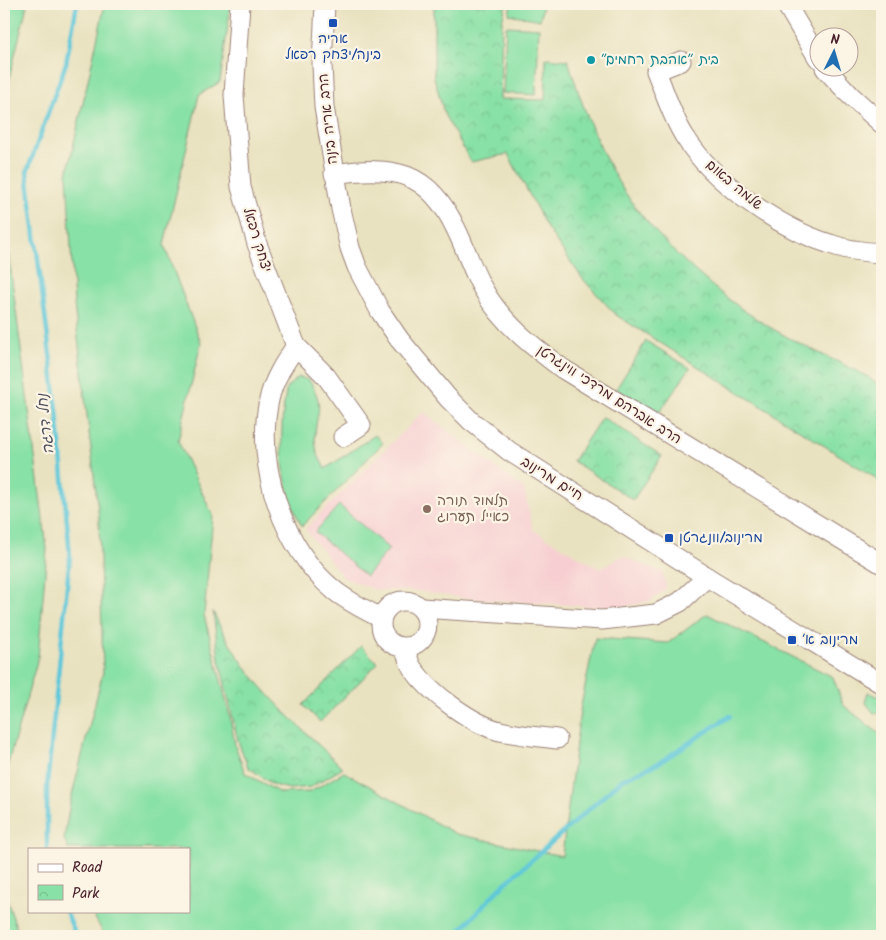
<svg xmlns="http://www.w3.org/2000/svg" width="886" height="940" font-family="Kalam,'Playpen Sans Hebrew',sans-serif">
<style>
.built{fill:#f7cfd2}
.green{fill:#88e1a6;stroke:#698068}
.park{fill:url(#park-crowns);stroke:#698068}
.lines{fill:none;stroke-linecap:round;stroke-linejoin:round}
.stream{stroke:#5fc8da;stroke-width:4.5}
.minor-casing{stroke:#9a8076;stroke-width:21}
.minor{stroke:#fff;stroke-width:19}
.transit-dot{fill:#1a4fb4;stroke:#fcf5e5;stroke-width:2}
.culture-dot{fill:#0f9aa8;stroke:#fcf5e5;stroke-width:2}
.education-dot{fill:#8d6e63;stroke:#fcf5e5;stroke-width:2}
.labels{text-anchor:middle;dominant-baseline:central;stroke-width:4.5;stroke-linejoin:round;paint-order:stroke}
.transit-label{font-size:14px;fill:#164399;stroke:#fcf5e5;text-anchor:start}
.culture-label{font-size:14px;fill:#0d838f;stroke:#fcf5e5;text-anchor:start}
.street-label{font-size:14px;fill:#4a1f2b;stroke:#fcf5e5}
.education-label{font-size:14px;fill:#785e54;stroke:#fcf5e5;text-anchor:start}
.water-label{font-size:15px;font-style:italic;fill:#505260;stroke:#fcf5e5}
</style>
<defs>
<pattern id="park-crowns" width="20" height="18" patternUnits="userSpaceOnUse" patternTransform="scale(1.25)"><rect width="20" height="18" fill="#88e1a6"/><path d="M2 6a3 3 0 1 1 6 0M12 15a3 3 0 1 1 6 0" fill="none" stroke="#77c18f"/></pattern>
</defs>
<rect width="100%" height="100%" fill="#fcf5e5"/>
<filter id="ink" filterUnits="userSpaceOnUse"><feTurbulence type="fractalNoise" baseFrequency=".02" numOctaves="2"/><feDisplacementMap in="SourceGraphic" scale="10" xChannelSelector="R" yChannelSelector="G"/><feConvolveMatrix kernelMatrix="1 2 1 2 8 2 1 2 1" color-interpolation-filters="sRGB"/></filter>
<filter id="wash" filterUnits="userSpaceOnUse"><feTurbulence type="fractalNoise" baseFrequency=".0096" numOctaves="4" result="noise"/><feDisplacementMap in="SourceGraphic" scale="20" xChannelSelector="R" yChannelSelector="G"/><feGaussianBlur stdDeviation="1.12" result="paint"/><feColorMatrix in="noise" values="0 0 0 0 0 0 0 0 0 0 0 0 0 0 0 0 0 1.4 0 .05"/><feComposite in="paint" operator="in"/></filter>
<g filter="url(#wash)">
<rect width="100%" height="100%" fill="#e9e2c0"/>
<path class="built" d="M 423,412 L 524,489 L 533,530 L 600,569 L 622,556 L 663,572 L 666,589 L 650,601 L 617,608 L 464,598 L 418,591 L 377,590 L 344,578 L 305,529 Z"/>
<g class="green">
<path d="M 4,4 L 27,5 L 4,100 Z"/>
<path d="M 105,4 L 231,4 L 220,82 L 199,95 L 164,245 L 201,343 L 178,441 L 213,516 L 204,615 L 230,716 L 235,745 L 245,773 L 280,793 L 310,792 L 344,772 L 456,834 L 562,856 L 580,711 L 595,638 L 668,643 L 707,614 L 833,677 L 843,705 L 882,736 L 882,936 L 105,936 L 91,911 L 189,911 L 189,849 L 68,849 L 64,839 L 70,803 L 103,672 L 99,518 L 74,304 L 67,174 Z"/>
<path d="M 511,4 L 543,4 L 540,20 L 509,14 Z"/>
<path d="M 506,26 L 539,28 L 536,95 L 503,93 Z"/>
<path d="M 4,219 L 47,549 L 38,658 L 4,777 Z"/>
<path d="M 299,377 L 309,380 C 329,412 311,416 316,447 C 317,455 322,462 325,469 L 375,435 L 383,443 L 302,526 C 279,485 278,431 287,387 Z"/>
<path d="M 339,505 L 389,549 L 366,576 L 315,532 Z"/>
<path d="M 4,891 L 19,936 L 4,936 Z"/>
</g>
<g class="park">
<path d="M 434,4 L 506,4 L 502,21 L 500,99 L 545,100 L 546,58 L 568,60 C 581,102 596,144 619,183 C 647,230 702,281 746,312 C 783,338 827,356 867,376 L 879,386 L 882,393 L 882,482 L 616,315 L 582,278 L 547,228 L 508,154 L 471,162 L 445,116 L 434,77 Z"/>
<path d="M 646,341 L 690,368 L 659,413 L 616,389 Z"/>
<path d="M 602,417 L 662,456 L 633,500 L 573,461 Z"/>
<path d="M 213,611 C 239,674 294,721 343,768 L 311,787 L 290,789 L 273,785 L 248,767 L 238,741 L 219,659 Z"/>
<path d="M 361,646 L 378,663 L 320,722 L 303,705 Z"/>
<path d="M 868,692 L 882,699 L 882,714 L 874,713 L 865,702 Z"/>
</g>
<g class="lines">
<g class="stream">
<path d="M 47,849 L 47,786 L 70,556 L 57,410 L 27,172 L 66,63 L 77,4"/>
<path d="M 66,911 L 76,936"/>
<path d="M 455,936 L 500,888 L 623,779 L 657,764 L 730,716"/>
</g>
</g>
</g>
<g filter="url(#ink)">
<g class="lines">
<g class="minor-casing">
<g id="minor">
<path d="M 240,4 L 234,95 L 241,187 L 257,244 L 296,346 L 326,376 L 361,425 L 343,437"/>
<path d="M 325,4 L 322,65 L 324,107 L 341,209 L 350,248 L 357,267 L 380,311 L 399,339 L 448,398 L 471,421 L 509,451 L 707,577 L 882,684"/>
<path d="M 786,4 L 818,58"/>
<path d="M 681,61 L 656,71 C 665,93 672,117 685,137 C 714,183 779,228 830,244 C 846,250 865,252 882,253"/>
<path d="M 825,68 L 851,96 L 882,124"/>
<path d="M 334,174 C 394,165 429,171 456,229 C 466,249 472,270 483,289 C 502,323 532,346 563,369 L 882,564"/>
<path d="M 296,346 C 285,362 273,380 269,400 C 255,465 283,549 335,591 C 349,602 365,610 381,618"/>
<circle cx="404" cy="624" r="23"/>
<path d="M 421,608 L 602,620 L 656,614 L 680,602 L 707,577"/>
<path d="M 404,648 C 407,655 409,663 413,669 C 430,693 472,724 500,731 C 519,735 538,737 557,739"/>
</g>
</g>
<use href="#minor" class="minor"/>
</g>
</g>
<g class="transit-dot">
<rect x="328" y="18" width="10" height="10" rx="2.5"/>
<rect x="664" y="533" width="10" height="10" rx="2.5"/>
<rect x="787" y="635" width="10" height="10" rx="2.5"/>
</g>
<circle class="culture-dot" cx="591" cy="60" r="5"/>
<circle class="education-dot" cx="427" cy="509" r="5"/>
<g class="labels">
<g class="transit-label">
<text x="333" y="39" text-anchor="middle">אריה<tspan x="333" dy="16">בינה/יצחק רפאל</tspan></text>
<text x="679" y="538">מרינוב/וונגרטן</text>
<text x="802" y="640">מרינוב א׳</text>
</g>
<g class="culture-label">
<text x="601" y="60">בית ״אהבת רחמים״</text>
</g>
<g class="street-label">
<text transform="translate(328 119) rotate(-96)">הרב אריה בינה</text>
<text transform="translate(734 185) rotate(40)">שלמה באום</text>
<text transform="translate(257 240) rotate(73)">יצחק רפאל</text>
<text transform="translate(609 395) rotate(33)">הרב אברהם מרדכי ווינגרטן</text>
<text transform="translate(552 479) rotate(32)">חיים מרינוב</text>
</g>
<g class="education-label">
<text x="437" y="501">תלמוד תורה<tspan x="437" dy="16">כאייל תערוג</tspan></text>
</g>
<g class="water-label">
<text transform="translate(46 424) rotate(-96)">נחל דרגה</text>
</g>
</g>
<rect width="886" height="940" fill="none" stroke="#fcf5e5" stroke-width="20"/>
<rect x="28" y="848" width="162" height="65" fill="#fcf5e5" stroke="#b59f9b"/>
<rect x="38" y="864" width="25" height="8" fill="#ffffff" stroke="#b59f9b"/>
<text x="72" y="872" font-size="15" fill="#4a1f2b">Road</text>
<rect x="38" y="885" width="25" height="15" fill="url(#park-crowns)" stroke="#b59f9b"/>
<text x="72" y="898" font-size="15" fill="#4a1f2b">Park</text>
<g transform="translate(834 52) rotate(5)"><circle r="24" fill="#fcf5e5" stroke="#b59f9b"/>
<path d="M0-4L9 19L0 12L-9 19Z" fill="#1f6fb2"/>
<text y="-8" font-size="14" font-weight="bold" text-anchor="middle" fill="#4a1f2b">N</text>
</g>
</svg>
